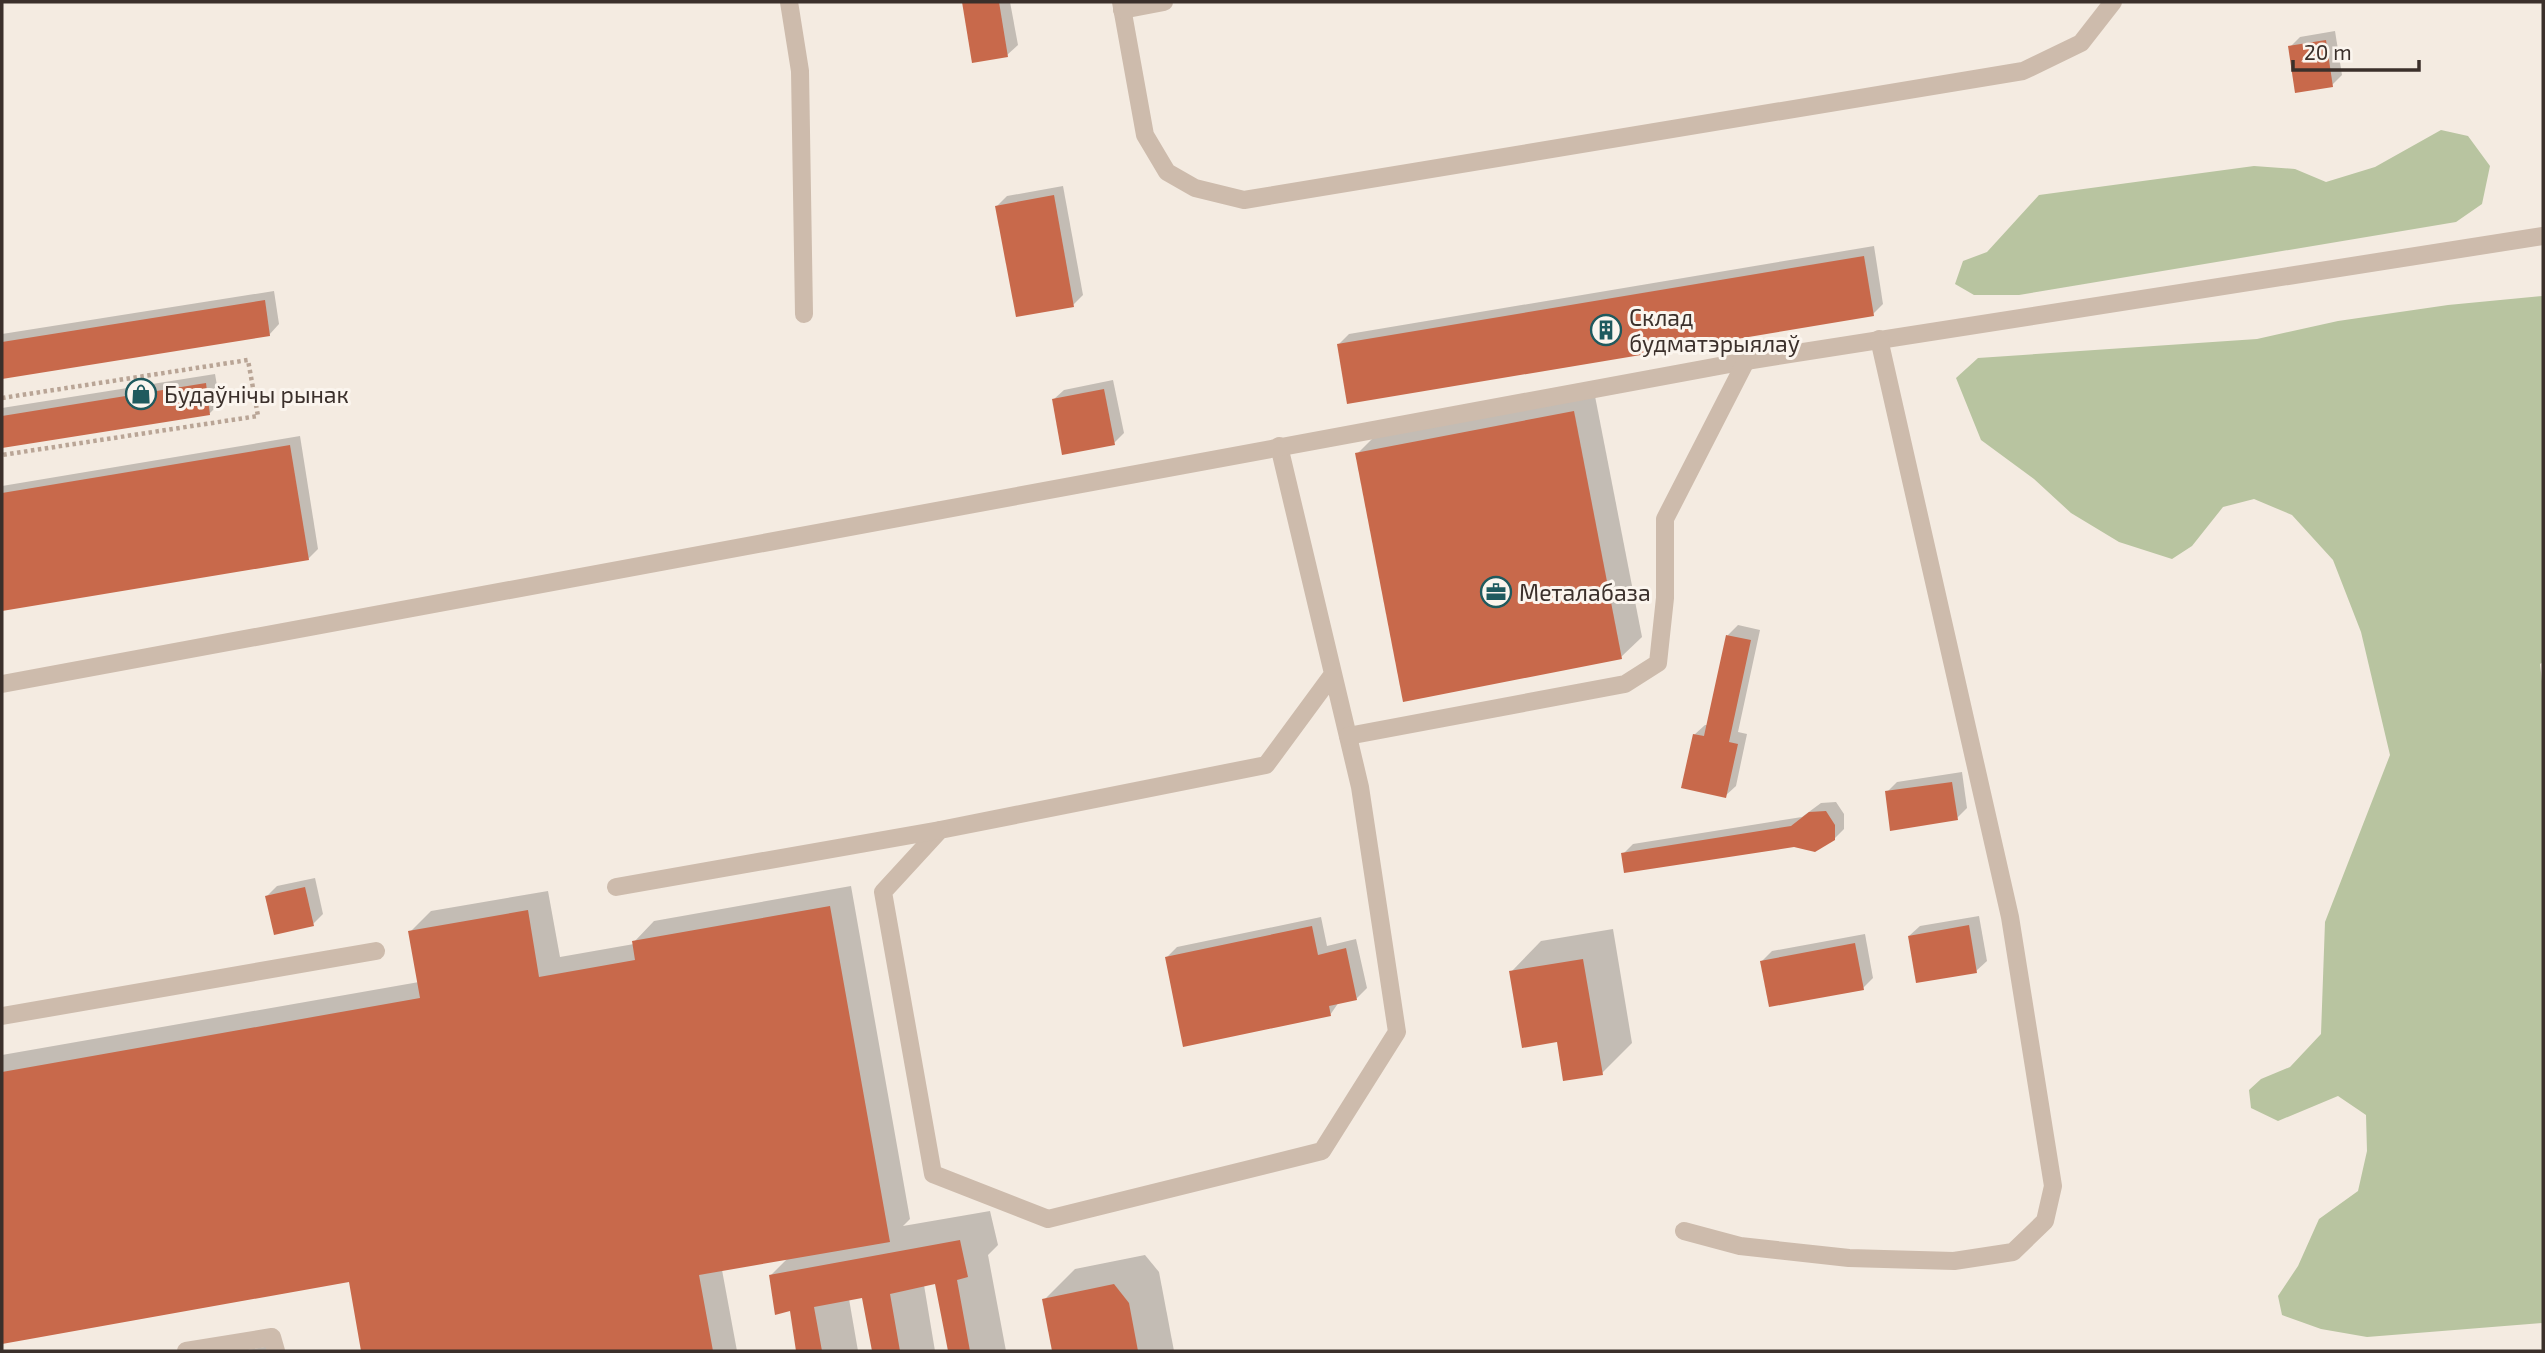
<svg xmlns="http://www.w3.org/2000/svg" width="2545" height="1353" font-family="'Exo 2',sans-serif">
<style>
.green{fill:#b8c4a0}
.shadow{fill:#0003}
.building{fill:#c8694b}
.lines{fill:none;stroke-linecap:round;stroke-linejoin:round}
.path{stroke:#b9a596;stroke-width:4.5;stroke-dasharray:3.5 3.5;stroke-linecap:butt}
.lane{stroke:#cdbbac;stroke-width:18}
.labels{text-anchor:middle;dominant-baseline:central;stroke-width:6;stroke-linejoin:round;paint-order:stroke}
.poi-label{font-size:23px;fill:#3b302b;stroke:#fbf5ee;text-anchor:start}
</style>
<rect width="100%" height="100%" fill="#f4ebe1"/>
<g class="green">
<path d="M 2441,130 L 2468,136 L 2490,166 L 2482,204 L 2456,222 L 2019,295 L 1974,295 L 1955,284 L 1963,261 L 1987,252 L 2039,195 L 2254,166 L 2295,169 L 2326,182 L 2375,167 Z"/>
<path d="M 2543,296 L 2543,662 L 2540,664 L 2543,690 L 2543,1323 L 2367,1337 L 2321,1329 L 2282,1315 L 2278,1296 L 2298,1266 L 2319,1219 L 2358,1191 L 2367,1151 L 2366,1115 L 2338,1096 L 2278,1121 L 2251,1108 L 2249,1090 L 2261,1079 L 2290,1067 L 2321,1034 L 2325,922 L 2390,755 L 2361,632 L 2333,560 L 2292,515 L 2254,499 L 2223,507 L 2192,546 L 2172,559 L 2119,542 L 2071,513 L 2034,479 L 1981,440 L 1956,378 L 1978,358 L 2257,339 L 2338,321 L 2448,305 Z"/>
</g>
<g class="shadow">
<path d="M 964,2 L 1010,2 L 1018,45 L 1007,55 L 974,61 Z"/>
<path d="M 2335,31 L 2342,75 L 2332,85 L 2290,47 L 2300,37 Z"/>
<path d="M 1063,186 L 1083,295 L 1073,305 L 997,206 L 1007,196 Z"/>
<path d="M 1874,246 L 1883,304 L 1873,314 L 1339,344 L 1349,334 Z"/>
<path d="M 274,291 L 279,324 L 269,335 L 2,378 L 2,334 Z"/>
<path d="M 215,374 L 220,403 L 210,413 L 2,447 L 2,408 Z"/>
<path d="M 1113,380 L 1124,433 L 1114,443 L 1053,400 L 1064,390 Z"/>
<path d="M 1594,391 L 1642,637 L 1621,657 L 1357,454 L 1378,433 Z"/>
<path d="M 300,436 L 318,549 L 308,559 L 2,610 L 2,486 Z"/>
<path d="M 1738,625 L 1760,630 L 1738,732 L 1747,734 L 1736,786 L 1725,796 L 1694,735 L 1705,725 L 1708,725 L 1728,635 Z"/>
<path d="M 1962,772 L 1967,808 L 1957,818 L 1887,792 L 1897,782 Z"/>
<path d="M 1836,802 L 1844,814 L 1844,829 L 1834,839 L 1623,854 L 1633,844 L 1802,817 L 1821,803 Z"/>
<path d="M 315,878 L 323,914 L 313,924 L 267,896 L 277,886 Z"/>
<path d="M 851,886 L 910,1219 L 903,1226 L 990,1211 L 998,1245 L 988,1255 L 1006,1351 L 949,1351 L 936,1282 L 924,1285 L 935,1351 L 874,1351 L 863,1296 L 849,1299 L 858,1351 L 798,1351 L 791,1309 L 771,1275 L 788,1258 L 722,1270 L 737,1351 L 363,1351 L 351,1280 L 2,1342 L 2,1055 L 419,982 L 410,932 L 431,911 L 548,891 L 560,957 L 634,944 L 634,942 L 654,921 Z"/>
<path d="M 1979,916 L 1987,961 L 1976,971 L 1909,936 L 1920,926 Z"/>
<path d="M 1321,917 L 1327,946 L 1356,939 L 1367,988 L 1356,999 L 1339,1002 L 1330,1015 L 1167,957 L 1177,947 Z"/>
<path d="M 1613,929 L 1632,1043 L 1602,1073 L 1558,1040 L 1511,972 L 1541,941 Z"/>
<path d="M 1865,934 L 1873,978 L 1863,988 L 1762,961 L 1772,951 Z"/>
<path d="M 1145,1255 L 1159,1272 L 1174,1351 L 1054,1351 L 1044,1300 L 1075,1269 Z"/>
<path d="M 270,1346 L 271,1351 L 242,1351 Z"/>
</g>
<g class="building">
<path d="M 962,2 L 999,2 L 1008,57 L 972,63 Z"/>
<path d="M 2326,40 L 2333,87 L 2295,93 L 2288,46 Z"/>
<path d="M 1054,195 L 1074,307 L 1016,317 L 995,206 Z"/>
<path d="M 1864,256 L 1874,316 L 1347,404 L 1337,344 Z"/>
<path d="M 265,300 L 270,336 L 2,379 L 2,342 Z"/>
<path d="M 206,383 L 210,415 L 2,448 L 2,416 Z"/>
<path d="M 1104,389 L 1115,445 L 1062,455 L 1052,399 Z"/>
<path d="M 1574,411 L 1622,659 L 1403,702 L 1355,453 Z"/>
<path d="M 290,445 L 309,560 L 2,611 L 2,493 Z"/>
<path d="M 1726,635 L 1751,640 L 1729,742 L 1738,744 L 1726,798 L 1681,788 L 1693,734 L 1704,736 Z"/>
<path d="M 1952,782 L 1958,820 L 1890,831 L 1885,791 Z"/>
<path d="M 1826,811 L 1835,825 L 1835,840 L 1815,852 L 1794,847 L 1624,873 L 1621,853 L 1791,826 L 1809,812 Z"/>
<path d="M 305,887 L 314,926 L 274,935 L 265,896 Z"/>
<path d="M 830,906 L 890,1242 L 699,1275 L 713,1351 L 361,1351 L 349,1282 L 2,1344 L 2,1072 L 420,998 L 408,931 L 528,910 L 539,977 L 635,960 L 632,941 Z"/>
<path d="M 1969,925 L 1977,973 L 1916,983 L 1908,936 Z"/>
<path d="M 1312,926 L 1318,955 L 1346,948 L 1357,1000 L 1329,1006 L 1331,1016 L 1183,1047 L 1165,957 Z"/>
<path d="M 1855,943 L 1864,990 L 1769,1007 L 1760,961 Z"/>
<path d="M 1583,959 L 1603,1075 L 1563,1081 L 1557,1042 L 1522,1048 L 1509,971 Z"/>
<path d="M 960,1240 L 968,1277 L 957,1280 L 970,1351 L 948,1351 L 935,1284 L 890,1294 L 900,1351 L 872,1351 L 862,1298 L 814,1307 L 822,1351 L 796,1351 L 790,1311 L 775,1315 L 769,1275 Z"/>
<path d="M 1114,1284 L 1129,1303 L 1138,1351 L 1052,1351 L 1042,1299 Z"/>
</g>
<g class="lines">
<path class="path" d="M 2,398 L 248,360 L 258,416 L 2,455"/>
<g class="lane">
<path d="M 789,2 L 800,71 L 804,314"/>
<path d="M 1121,2 L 1145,135 L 1167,172 L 1195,188 L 1244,200 L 2023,71 L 2081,43 L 2113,2"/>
<path d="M 1122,10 L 1164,2"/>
<path d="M 1279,446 L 1360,787 L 1397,1032 L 1322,1151 L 1048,1219 L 933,1174 L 883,892 L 940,830 L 1266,765 L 1333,674"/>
<path d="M 2,684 L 1746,361 L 2543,236"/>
<path d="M 1348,736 L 1625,684 L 1658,663 L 1665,598 L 1665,519 L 1746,361"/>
<path d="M 616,887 L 940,830"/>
<path d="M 2,1016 L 376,951"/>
<path d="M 1684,1231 L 1740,1246 L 1849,1258 L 1954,1261 L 2013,1252 L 2045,1221 L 2053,1186 L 2010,917 L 1879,339"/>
<path d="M 186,1351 L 272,1337 L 276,1351"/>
</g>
</g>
<defs>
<g id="building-ring" transform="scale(1.575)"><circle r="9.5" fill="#fbf5ee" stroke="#1f5a5e" stroke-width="1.5"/><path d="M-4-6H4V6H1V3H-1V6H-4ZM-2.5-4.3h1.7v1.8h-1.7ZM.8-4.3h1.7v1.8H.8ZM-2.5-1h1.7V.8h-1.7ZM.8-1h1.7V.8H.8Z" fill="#1f5a5e"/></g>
<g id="shop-ring" transform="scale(1.575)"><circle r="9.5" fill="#fbf5ee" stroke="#1f5a5e" stroke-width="1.5"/><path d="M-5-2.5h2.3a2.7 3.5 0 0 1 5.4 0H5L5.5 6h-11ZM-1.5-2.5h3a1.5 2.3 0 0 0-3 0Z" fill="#1f5a5e"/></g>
<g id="office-ring" transform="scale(1.575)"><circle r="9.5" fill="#fbf5ee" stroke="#1f5a5e" stroke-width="1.5"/><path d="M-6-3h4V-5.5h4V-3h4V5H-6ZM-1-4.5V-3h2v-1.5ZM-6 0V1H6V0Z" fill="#1f5a5e"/></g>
</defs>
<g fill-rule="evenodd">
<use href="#building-ring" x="1606" y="330"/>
<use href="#shop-ring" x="141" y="394"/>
<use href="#office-ring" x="1496" y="592"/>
</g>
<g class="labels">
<g class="poi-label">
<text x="1629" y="317">Склад<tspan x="1629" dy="26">будматэрыялаў</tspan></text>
<text x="164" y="394">Будаўнічы рынак</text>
<text x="1519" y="592">Металабаза</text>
</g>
</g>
<rect width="2545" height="1353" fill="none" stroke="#3b302b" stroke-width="7"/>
<path d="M2293 60v10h126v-10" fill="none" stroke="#3b302b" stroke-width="3.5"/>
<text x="2304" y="60" font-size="21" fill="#3b302b" stroke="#fbf5ee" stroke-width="5" paint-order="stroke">20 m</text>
</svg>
